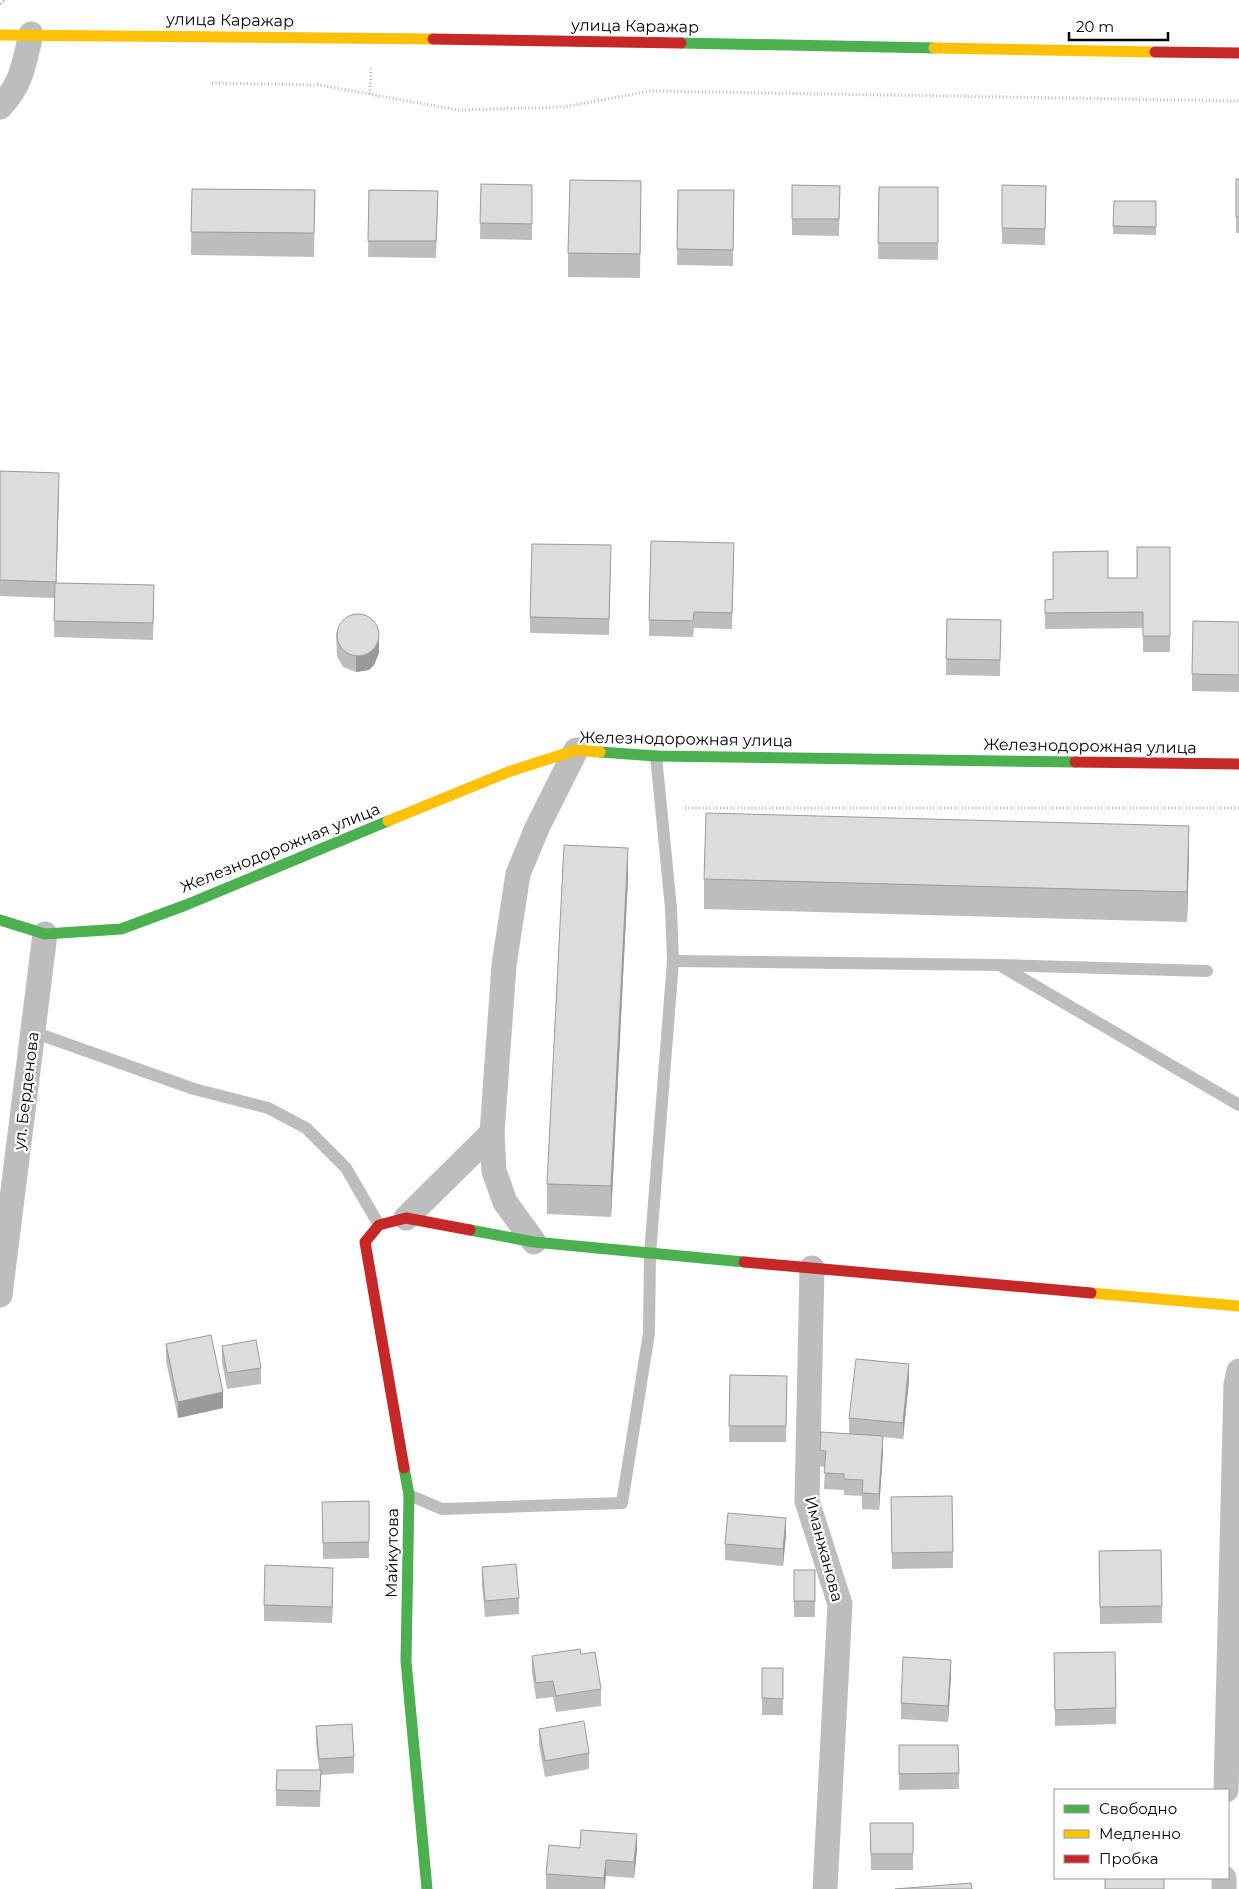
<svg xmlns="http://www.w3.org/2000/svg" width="1239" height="1889" font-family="Montserrat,sans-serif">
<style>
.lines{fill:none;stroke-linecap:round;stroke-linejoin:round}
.path{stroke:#b8b8b8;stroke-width:3;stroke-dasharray:1 2.5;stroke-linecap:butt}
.lane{stroke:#bdbdbd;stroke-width:12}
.street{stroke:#bdbdbd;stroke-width:25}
.fast{stroke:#4caf50;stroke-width:11}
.slow{stroke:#ffc107;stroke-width:11}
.jam{stroke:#c62828;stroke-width:11}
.rail-casing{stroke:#bdbdbd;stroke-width:5.5}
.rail{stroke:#fff;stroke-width:4;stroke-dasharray:11;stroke-linecap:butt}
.wall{fill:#bdbdbd}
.shaded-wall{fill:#9a9a9a}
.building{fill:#dcdcdc;stroke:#9a9a9a}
.labels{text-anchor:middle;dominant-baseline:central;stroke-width:4.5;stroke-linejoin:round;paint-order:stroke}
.street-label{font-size:16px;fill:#000;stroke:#fff}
</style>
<rect width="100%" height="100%" fill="#fff"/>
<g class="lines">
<g class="path">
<path d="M 212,83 L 320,85 L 457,110 L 564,107 L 650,91 L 1239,101"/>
<path d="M 370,94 L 371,68"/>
<path d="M 685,808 L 1239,808"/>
</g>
<g class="lane">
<path d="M 673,961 L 1000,965 L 1207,971"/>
<path d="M 1001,966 L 1239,1105"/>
<path d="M 33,1032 L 194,1089 L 268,1108 L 306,1128 L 346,1168 L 379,1225"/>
<path d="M 409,1495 L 442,1509 L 622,1503 L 649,1333 L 650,1254 L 673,961 L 671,908 L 656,756"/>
</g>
<g class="street">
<path d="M 0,107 C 22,84 24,64 31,34"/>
<path d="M 406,1218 L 492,1133"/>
<path d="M 534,1242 L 505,1202 L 494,1171 L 492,1133 L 504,965 L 518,874 L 537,828 L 576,750"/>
<path d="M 812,1268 L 807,1501 L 840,1604 L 825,1889"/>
<path d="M 0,1295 L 45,934"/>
<path d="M 1226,1790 L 1236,1384 L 1239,1371"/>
<path d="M 1224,1889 L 1224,1878"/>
</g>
<g class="fast">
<path d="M 681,43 L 934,48"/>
<path d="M 600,752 L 656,756 L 1075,762"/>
<path d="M 0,920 L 45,934 L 121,929 L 186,905 L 388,821"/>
<path d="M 470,1230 L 534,1242 L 744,1262"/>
<path d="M 404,1468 L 409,1495 L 406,1661 L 427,1889"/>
</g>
<g class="slow">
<path d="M 0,35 L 433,39"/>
<path d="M 934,48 L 1155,52"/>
<path d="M 388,821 L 508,772 L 576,750 L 600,752"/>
<path d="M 1091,1293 L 1239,1306"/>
</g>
<g class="jam">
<path d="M 433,39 L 681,43"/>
<path d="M 1155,52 L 1239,53"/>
<path d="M 1075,762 L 1239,764"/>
<path d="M 744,1262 L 1091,1293"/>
<path d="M 404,1468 L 365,1242 L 379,1225 L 406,1218 L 470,1230"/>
</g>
<g class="rail-casing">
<path id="rail" d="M 0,2 L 2,0"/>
</g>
<use href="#rail" class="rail"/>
</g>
<g class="wall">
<rect x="1236" y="179" width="3" height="54"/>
<path d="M 481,184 L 532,185 L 532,240 L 480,239 Z"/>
<path d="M 792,185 L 840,186 L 839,236 L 792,235 Z"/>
<path d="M 1002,185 L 1046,186 L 1045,245 L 1002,244 Z"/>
<path d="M 879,187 L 938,187 L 938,260 L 878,259 Z"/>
<path d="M 192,189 L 315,190 L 314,257 L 191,255 Z"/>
<path d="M 369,190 L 438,207 L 436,258 L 368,257 Z"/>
<path d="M 678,190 L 734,190 L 733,266 L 677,265 Z"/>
<path d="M 1114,201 L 1156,201 L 1156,235 L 1113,234 Z"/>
<path d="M 641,204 L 640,278 L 568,277 L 568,253 Z"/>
<path d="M 0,471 L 59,489 L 56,583 L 154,601 L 153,640 L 54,637 L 55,598 L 0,596 Z"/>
<path d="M 1170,547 L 1170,652 L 1143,652 L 1143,628 L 1045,629 L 1045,600 L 1053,599 L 1108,578 L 1137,578 Z"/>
<path d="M 734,559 L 732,629 L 694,628 L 693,637 L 649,636 L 649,620 Z"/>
<path d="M 611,562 L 609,635 L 530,633 L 530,617 Z"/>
<path d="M 947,619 L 1001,620 L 1000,676 L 946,675 Z"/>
<path d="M 1239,622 L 1239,692 L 1192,691 L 1192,674 Z"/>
<path d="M 336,632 L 379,653 L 374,665 L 369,670 L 356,672 L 343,667 L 337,656 Z"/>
<path d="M 1189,856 L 1187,922 L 704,909 L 704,879 Z"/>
<path d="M 628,878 L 611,1217 L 547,1214 L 547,1184 Z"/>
<path d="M 166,1344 L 223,1408 L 178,1418 L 166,1361 Z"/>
<path d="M 222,1346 L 261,1368 L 261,1384 L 227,1389 L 222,1362 Z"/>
<path d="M 730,1375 L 787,1376 L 786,1442 L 729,1442 Z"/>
<path d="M 909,1380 L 903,1439 L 883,1437 L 883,1452 L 879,1510 L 862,1509 L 862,1496 L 844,1495 L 844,1490 L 824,1489 L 825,1467 L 820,1466 L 820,1450 L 849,1434 L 849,1418 Z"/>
<path d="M 891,1497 L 953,1552 L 953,1568 L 892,1569 Z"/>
<path d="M 369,1501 L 369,1558 L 323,1559 L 322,1502 Z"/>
<path d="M 786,1534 L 783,1566 L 725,1560 L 725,1544 Z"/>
<path d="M 1099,1551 L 1162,1606 L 1162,1623 L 1100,1624 Z"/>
<path d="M 482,1567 L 519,1598 L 519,1614 L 485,1617 L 482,1584 Z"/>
<rect x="794" y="1570" width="21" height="47"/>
<path d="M 333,1584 L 332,1623 L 264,1621 L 264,1605 Z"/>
<path d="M 1054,1653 L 1116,1708 L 1116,1724 L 1055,1726 Z"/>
<path d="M 581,1654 L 601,1689 L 601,1706 L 556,1712 L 553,1697 L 536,1699 L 532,1672 L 532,1656 Z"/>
<path d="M 783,1668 L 783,1715 L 762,1715 L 762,1698 Z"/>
<path d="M 951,1677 L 948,1722 L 901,1719 L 901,1703 Z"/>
<path d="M 316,1726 L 354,1757 L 354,1773 L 321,1775 L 320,1807 L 276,1806 L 276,1790 L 319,1770 L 316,1742 Z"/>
<path d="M 539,1729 L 589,1753 L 589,1769 L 545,1777 L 539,1745 Z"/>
<path d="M 899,1745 L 958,1745 L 959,1789 L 899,1790 Z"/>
<path d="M 870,1823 L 913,1823 L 913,1870 L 871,1870 Z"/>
<path d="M 580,1848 L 637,1850 L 634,1878 L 606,1876 L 605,1889 L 546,1889 L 546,1874 Z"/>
</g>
<g class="shaded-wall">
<path d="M 59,473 L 59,489 L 56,598 L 56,582 Z"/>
<path d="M 379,637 L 379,653 L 374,665 L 369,670 L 356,672 L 356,656 Z"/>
<path d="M 1189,826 L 1189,856 L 1187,922 L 1187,892 Z"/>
<path d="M 628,848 L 628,878 L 611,1217 L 611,1186 Z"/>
<path d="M 909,1364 L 909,1380 L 903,1439 L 903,1423 Z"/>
<path d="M 223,1392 L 223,1408 L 178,1418 L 178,1402 Z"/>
<path d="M 883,1436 L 883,1452 L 879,1510 L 879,1494 Z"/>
<path d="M 786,1518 L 786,1534 L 783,1566 L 783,1549 Z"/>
<path d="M 333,1568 L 333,1584 L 332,1623 L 332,1607 Z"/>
<path d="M 951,1660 L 951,1677 L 948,1722 L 948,1706 Z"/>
<path d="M 637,1834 L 637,1850 L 634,1878 L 634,1862 Z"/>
<path d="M 606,1860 L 606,1876 L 604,1889 L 604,1878 Z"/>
</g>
<g class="building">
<rect x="1236" y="179" width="3" height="38"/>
<path d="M 570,180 L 641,181 L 640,254 L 568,253 Z"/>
<path d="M 481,184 L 532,185 L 532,224 L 480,223 Z"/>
<path d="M 792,185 L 840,186 L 839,219 L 792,219 Z"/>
<path d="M 1002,185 L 1046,186 L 1045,229 L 1002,228 Z"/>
<path d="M 879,187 L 938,187 L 938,243 L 878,243 Z"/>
<path d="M 192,189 L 315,190 L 314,233 L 191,232 Z"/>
<path d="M 369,190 L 438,191 L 436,241 L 368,241 Z"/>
<path d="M 678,190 L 734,190 L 733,250 L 677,249 Z"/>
<path d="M 1114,201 L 1156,201 L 1156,227 L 1113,226 Z"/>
<path d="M 0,471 L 59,473 L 56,582 L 0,580 Z"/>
<path d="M 651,541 L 734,543 L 732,613 L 694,612 L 693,621 L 649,620 Z"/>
<path d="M 532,544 L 611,545 L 609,619 L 530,617 Z"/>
<path d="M 1137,547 L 1170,547 L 1170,636 L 1143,636 L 1143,612 L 1045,613 L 1045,600 L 1053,599 L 1053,552 L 1108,551 L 1108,578 L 1137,578 Z"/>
<path d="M 55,583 L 154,585 L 153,623 L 54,621 Z"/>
<circle cx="358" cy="635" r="21"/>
<path d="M 947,619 L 1001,620 L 1000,660 L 946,659 Z"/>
<path d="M 1193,621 L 1239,622 L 1239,675 L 1192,674 Z"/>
<path d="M 706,813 L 1189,826 L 1187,892 L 704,879 Z"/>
<path d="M 564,845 L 628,848 L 611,1186 L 547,1184 Z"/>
<path d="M 211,1335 L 223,1392 L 178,1402 L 166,1344 Z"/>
<path d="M 256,1340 L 261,1368 L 227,1373 L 222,1346 Z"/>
<path d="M 856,1359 L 909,1364 L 903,1423 L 849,1418 Z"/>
<path d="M 730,1375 L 787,1376 L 786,1426 L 729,1426 Z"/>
<path d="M 821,1432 L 883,1436 L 879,1494 L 862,1493 L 863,1480 L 844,1479 L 844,1474 L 824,1473 L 826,1451 L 820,1450 Z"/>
<path d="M 952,1496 L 953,1552 L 892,1553 L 891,1497 Z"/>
<path d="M 369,1501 L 369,1542 L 323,1543 L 322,1502 Z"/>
<path d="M 728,1513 L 786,1518 L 783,1549 L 725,1544 Z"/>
<path d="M 1161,1550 L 1162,1606 L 1100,1607 L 1099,1551 Z"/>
<path d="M 516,1564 L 519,1598 L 485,1601 L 482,1567 Z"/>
<path d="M 265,1565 L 333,1568 L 332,1607 L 264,1605 Z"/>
<rect x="794" y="1570" width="21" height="31"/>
<path d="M 580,1649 L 581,1654 L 595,1652 L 601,1689 L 556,1696 L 553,1681 L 536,1683 L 532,1656 Z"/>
<path d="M 1115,1652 L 1116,1708 L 1055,1710 L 1054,1653 Z"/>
<path d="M 903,1657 L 951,1660 L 948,1706 L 901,1703 Z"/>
<path d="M 762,1668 L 783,1668 L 783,1699 L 762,1698 Z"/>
<path d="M 584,1721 L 589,1753 L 545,1761 L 539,1729 Z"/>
<path d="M 352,1724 L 354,1757 L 319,1759 L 316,1726 Z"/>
<path d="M 899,1745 L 958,1745 L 959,1773 L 899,1774 Z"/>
<path d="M 277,1770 L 321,1770 L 320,1791 L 276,1790 Z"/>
<path d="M 870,1823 L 913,1823 L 913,1854 L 871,1854 Z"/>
<path d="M 581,1830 L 637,1834 L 634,1862 L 606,1860 L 604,1878 L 546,1874 L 549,1845 L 580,1848 Z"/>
<rect x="1105" y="1878" width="59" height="11"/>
<path d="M 971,1883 L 972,1889 L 895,1889 Z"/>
</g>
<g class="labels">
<g class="street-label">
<text transform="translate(230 20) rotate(1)">улица Каражар</text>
<text transform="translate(635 26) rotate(1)">улица Каражар</text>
<text transform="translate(686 739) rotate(1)">Железнодорожная улица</text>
<text transform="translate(1090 746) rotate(1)">Железнодорожная улица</text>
<text transform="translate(280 848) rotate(-22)">Железнодорожная улица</text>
<text transform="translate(26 1091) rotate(-83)">ул. Берденова</text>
<text transform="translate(824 1549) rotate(75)">Иманжанова</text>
<text transform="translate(392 1553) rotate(-89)">Майкутова</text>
</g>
</g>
<rect x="1054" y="1789" width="175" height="90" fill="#ffffff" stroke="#999999"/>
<rect x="1064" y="1805" width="25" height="8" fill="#4caf50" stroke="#999999"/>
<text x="1099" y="1814" font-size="15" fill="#000000">Свободно</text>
<rect x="1064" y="1830" width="25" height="8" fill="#ffc107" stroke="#999999"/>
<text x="1099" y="1839" font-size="15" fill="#000000">Медленно</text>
<rect x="1064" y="1855" width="25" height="8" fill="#c62828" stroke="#999999"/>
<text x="1099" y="1864" font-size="15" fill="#000000">Пробка</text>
<path d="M1069 32v8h99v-8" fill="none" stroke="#000000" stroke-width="2.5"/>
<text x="1076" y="32" font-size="15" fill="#000000" stroke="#ffffff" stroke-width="4" paint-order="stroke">20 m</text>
</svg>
